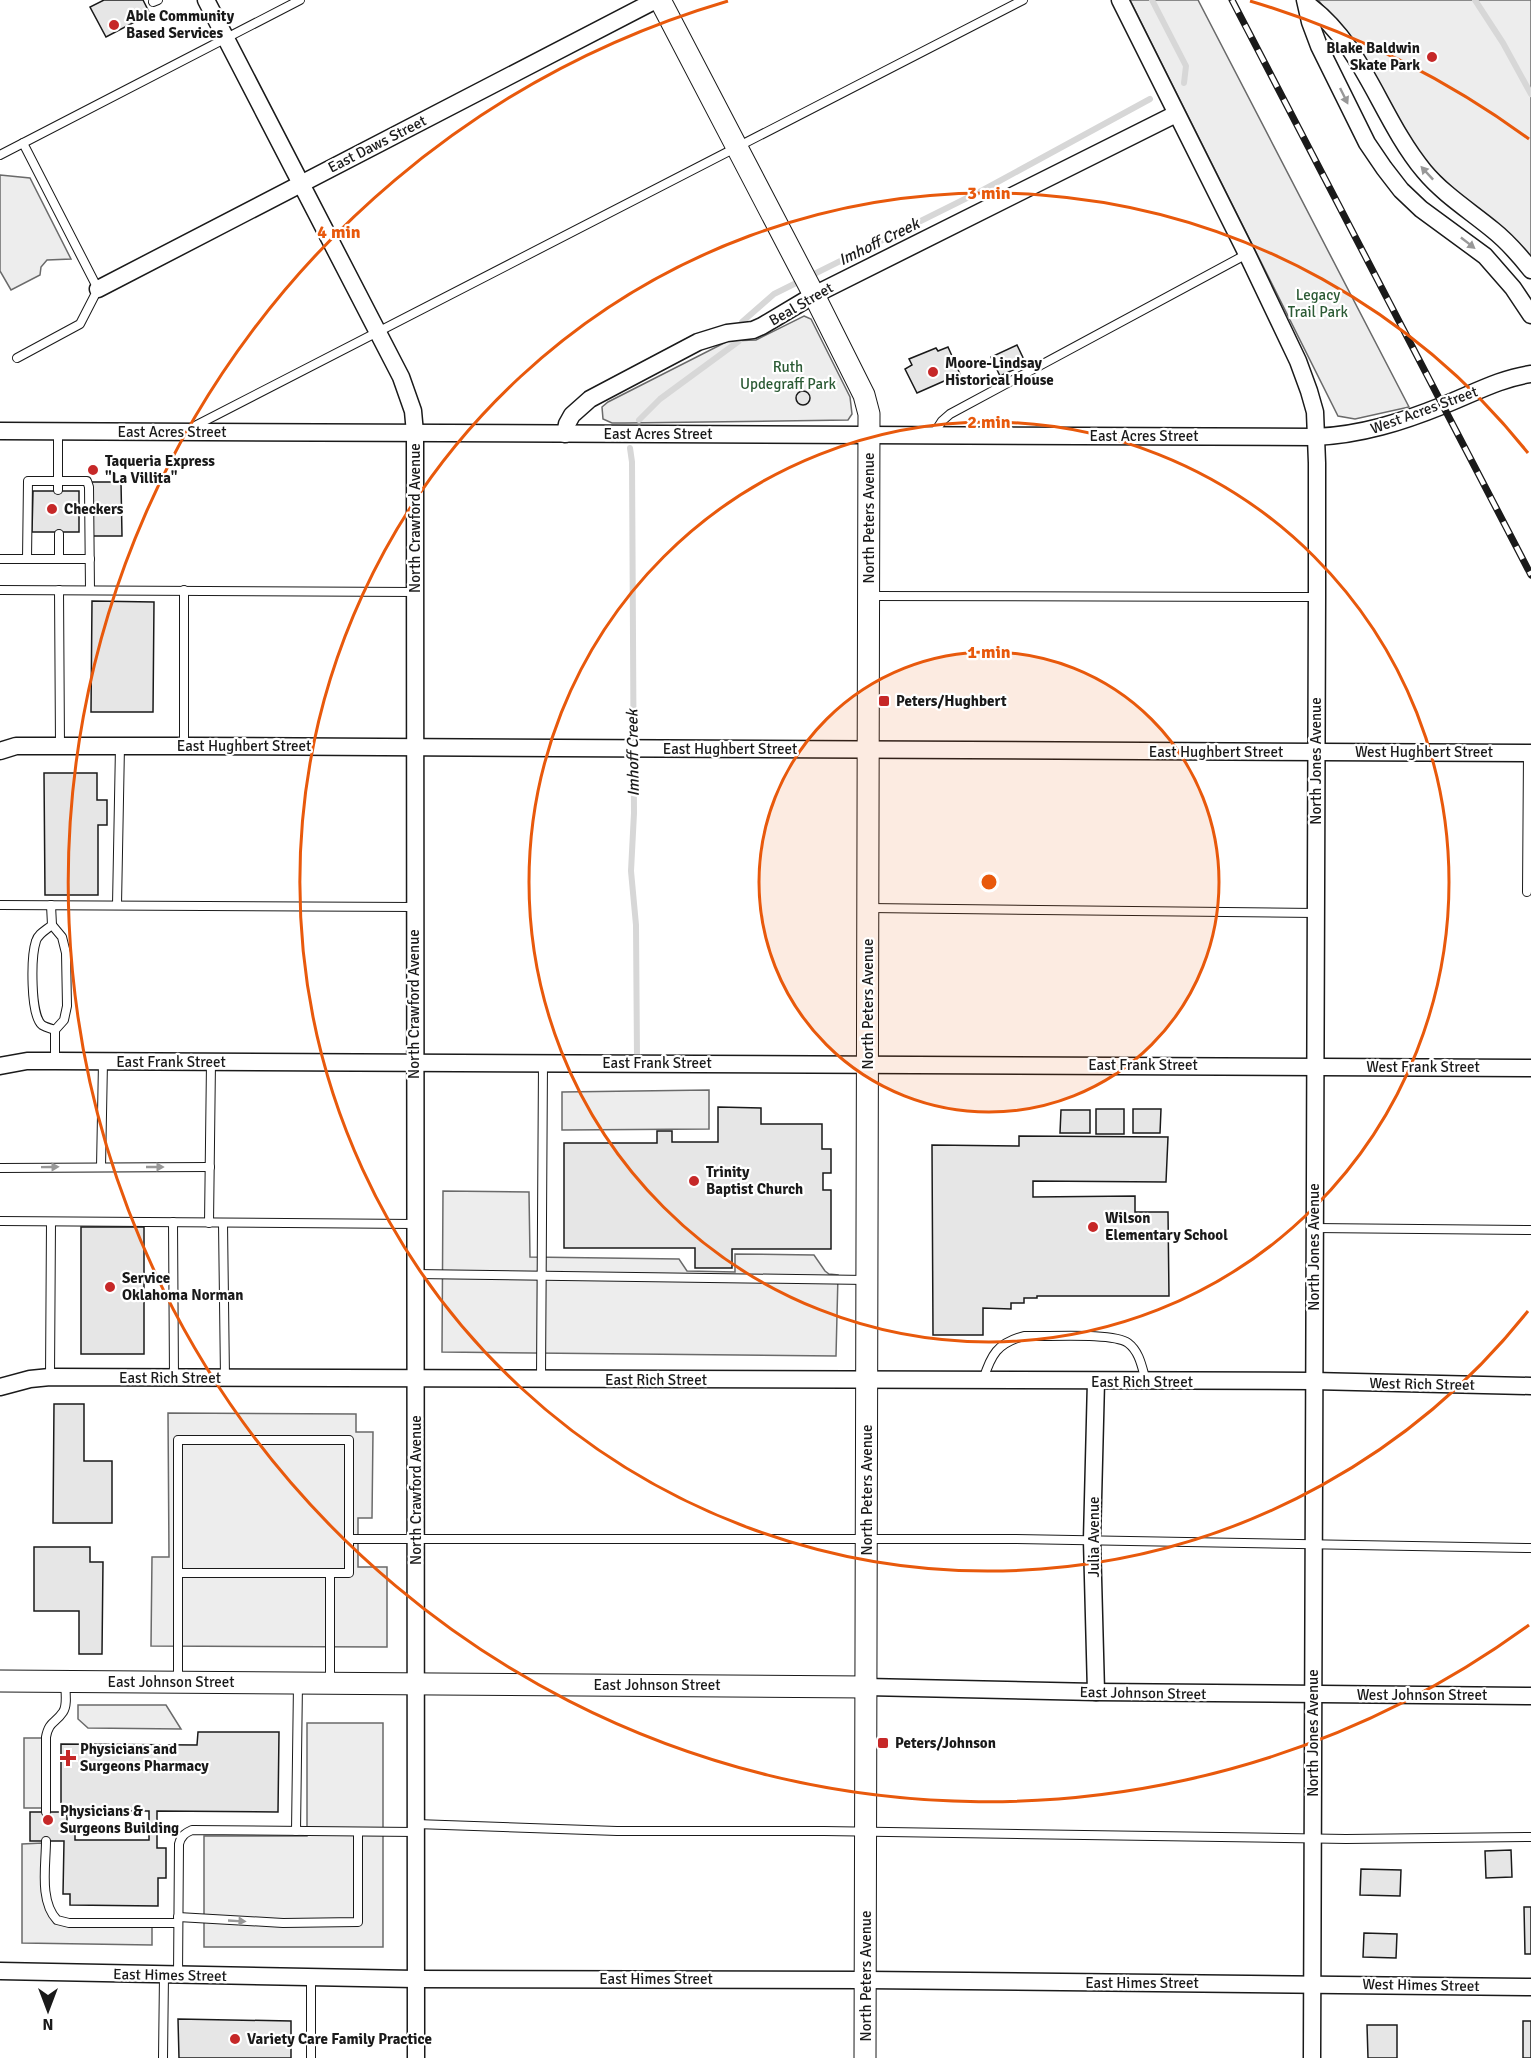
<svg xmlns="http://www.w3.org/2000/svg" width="1531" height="2058" font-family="Signika,sans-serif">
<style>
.built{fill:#ededed;stroke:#6a6a6a;stroke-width:1.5}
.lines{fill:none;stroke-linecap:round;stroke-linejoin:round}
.stream{stroke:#d7d7d7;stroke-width:6}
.building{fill:#e6e6e6;stroke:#1a1a1a;stroke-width:1.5;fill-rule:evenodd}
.service-casing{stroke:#1a1a1a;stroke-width:10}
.minor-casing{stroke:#1a1a1a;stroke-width:19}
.tertiary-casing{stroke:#1a1a1a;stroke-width:23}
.service{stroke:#fff;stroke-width:8}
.minor{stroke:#fff;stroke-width:16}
.tertiary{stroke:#fff;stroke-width:21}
.rail-casing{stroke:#1a1a1a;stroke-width:7}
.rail{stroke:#fff;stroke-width:4.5;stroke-dasharray:14;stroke-linecap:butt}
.oneway{fill:#989898}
.ring{fill:none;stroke:#e8590c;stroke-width:3}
.poi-dot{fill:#c62828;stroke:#fff;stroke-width:2}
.labels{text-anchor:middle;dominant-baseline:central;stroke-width:4.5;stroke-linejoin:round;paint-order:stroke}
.poi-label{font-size:15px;font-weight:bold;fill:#1a1a1a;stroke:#fff;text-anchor:start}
.street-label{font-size:15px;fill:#1a1a1a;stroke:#fff}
.park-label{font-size:15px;fill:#2b5a34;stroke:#fff}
.water-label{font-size:16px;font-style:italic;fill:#1a1a1a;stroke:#fff}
.centre{fill:#e8590c;stroke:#fff;stroke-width:3}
.ring-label{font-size:18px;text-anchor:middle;font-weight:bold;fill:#e8590c;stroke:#fff;stroke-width:4.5;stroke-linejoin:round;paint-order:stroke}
</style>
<rect width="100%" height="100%" fill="#fff"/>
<g class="built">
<path d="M 1130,0 L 1198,0 L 1409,407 L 1355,419 L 1338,416 Z"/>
<path d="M 1318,0 L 1531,0 L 1531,261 L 1426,163 L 1344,31 Z"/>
<path d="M 0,175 L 30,178 L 71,259 L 47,260 L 41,267 L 40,275 L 11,290 L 0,271 Z"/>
<path d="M 804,316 L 811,319 L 850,397 L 852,414 L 848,420 L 625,423 L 612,423 L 603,419 L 602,407 L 608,402 L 728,341 L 756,340 Z"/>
<path d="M 709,1090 L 709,1129 L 562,1130 L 562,1092 Z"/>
<path d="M 443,1191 L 529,1192 L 530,1257 L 679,1259 L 687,1271 L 735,1272 L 735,1254 L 814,1255 L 825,1271 L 829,1274 L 838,1275 L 836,1356 L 442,1352 Z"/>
<path d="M 168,1413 L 356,1414 L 356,1432 L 373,1432 L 372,1518 L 358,1518 L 358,1567 L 387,1567 L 387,1647 L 151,1646 L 152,1557 L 169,1557 Z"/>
<path d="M 78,1705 L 166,1705 L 181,1729 L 88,1728 L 78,1719 Z"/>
<path d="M 307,1723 L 383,1723 L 383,1947 L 204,1947 L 204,1836 L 307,1836 Z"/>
<path d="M 24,1738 L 44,1738 L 43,1808 L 24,1808 Z"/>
<path d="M 43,1843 L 43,1897 L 56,1923 L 152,1926 L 152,1945 L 22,1943 L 22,1844 Z"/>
</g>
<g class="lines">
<g class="stream">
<path d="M 1152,0 L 1186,66 L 1184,83"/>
<path d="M 1475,0 L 1503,43 L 1531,94"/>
<path d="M 639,420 L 660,399 L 739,341 L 742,322 L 774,294 L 983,190 L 1150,99"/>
<path d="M 630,448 L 632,462 L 634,813 L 631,871 L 636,925 L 637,1058"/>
</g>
</g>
<g class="building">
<path d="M 104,0 L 143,0 L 150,14 L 106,37 L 90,7 Z"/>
<path d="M 1017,345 L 1026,364 L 1000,376 L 991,357 Z"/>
<path d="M 948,347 L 960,374 L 917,393 L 905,369 L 912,365 L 909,359 L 936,348 L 938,351 Z"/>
<circle cx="803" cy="398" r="7"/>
<path d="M 90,482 L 121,482 L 122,536 L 90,536 Z"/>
<path d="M 33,491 L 79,491 L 79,532 L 32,532 Z"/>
<path d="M 92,601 L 154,602 L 153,712 L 91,712 Z"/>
<path d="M 44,773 L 97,773 L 97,800 L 107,800 L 107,825 L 98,825 L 98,895 L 45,895 Z"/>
<path d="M 718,1107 L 761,1108 L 761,1124 L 822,1124 L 822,1149 L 831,1149 L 831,1173 L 823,1173 L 823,1190 L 831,1190 L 831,1249 L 732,1249 L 732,1268 L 695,1268 L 695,1248 L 564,1248 L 564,1143 L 657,1143 L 657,1131 L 672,1131 L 672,1142 L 718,1142 Z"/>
<rect x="1096" y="1109" width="28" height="25"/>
<path d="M 1133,1109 L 1161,1109 L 1160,1133 L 1133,1133 Z"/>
<path d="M 1061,1110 L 1090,1110 L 1090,1133 L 1060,1133 Z"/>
<path d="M 1019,1136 L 1168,1137 L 1166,1182 L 1033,1181 L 1033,1197 L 1135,1196 L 1135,1212 L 1168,1212 L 1169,1296 L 1037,1296 L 1037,1298 L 1024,1298 L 1024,1303 L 1011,1303 L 1011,1309 L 983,1308 L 983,1335 L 933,1335 L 932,1145 L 1019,1146 Z"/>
<rect x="81" y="1227" width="63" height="127"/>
<path d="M 54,1404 L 84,1404 L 84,1461 L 112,1461 L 112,1523 L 53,1523 Z"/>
<path d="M 34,1547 L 90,1547 L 90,1562 L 103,1562 L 102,1654 L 79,1654 L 79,1611 L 34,1611 Z"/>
<path d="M 198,1732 L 279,1732 L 278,1812 L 157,1811 L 157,1848 L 166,1848 L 166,1878 L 158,1878 L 158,1906 L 70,1905 L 70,1894 L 63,1894 L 64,1841 L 30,1841 L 30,1812 L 61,1812 L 61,1744 L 197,1745 ZM 67,1811 L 149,1811 L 149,1840 L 75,1840 L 75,1829 L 67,1829 Z"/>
<path d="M 1511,1850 L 1512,1877 L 1486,1878 L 1485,1851 Z"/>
<path d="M 1361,1869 L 1401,1870 L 1400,1896 L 1360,1895 Z"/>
<path d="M 1524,1907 L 1531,1907 L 1531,1954 L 1525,1954 Z"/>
<path d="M 1364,1933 L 1397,1934 L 1396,1958 L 1363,1957 Z"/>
<path d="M 178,2019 L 291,2021 L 291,2058 L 179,2058 Z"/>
<rect x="1523" y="2021" width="8" height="37"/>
<path d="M 1367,2025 L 1397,2025 L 1397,2058 L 1368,2058 Z"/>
</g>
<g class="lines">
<g class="service-casing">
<g id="service">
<path d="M 153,2 L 158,0"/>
<path d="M 0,155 L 300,0"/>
<path d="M 17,358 L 80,324 L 98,289 L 23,143"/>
<path d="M 191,428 L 1023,0"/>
<path d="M 58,432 L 58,490"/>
<path d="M 933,435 L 942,421 L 950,414 L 1247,254"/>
<path d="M 59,534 L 59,559"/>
<path d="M 0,559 L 90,559"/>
<path d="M 27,559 L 28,481 L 87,481 L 89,487 L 90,590"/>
<path d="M 0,590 L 415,592"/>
<path d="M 59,590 L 60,746"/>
<path d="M 868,596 L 1317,597"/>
<path d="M 184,746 L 184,590"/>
<path d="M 1527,892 L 1528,753"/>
<path d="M 0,905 L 414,907"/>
<path d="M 51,905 L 52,925 L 62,937 L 66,953 L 67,1006 L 64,1020 L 55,1030 L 55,1061"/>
<path d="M 117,905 L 120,746"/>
<path d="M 869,908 L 1316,913"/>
<path d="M 52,925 C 46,930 38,934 36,941 C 31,956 30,1015 42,1025 C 45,1027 52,1029 55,1030"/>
<path d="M 101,1167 L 103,1062"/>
<path d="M 0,1168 L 210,1167"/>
<path d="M 0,1221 L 415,1224"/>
<path d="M 173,1222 L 174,1378"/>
<path d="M 209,1223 L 211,1062"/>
<path d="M 223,1223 L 225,1378"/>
<path d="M 1314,1228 L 1531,1230"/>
<path d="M 415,1274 L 867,1280"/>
<path d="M 50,1377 L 51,1222"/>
<path d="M 541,1380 L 543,1063"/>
<path d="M 983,1380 C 991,1355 997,1343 1024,1336 C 1046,1337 1113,1332 1128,1343 C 1140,1352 1142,1368 1146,1381"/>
<path d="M 178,1573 L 330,1573"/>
<path d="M 178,1682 L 178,1440 L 349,1440 L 349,1539 L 1011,1539 L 1531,1548"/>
<path d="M 330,1683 L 330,1573 L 349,1573 L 349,1539"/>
<path d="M 46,1812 L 46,1737 C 49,1721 55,1724 63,1712 C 68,1705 65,1690 65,1681"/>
<path d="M 416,1824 L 617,1831 L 824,1831 L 1346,1839 L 1531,1837"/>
<path d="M 296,1831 L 298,1683"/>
<path d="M 46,1841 C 46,1865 39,1901 57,1920 L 69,1923 L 178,1923"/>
<path d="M 178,1917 L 283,1923 L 358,1922 L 358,1832"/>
<path d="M 178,1975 L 179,1844 C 181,1836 185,1833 192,1830 L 416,1832"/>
<path d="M 163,2058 L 164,1975"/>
<path d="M 311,2058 L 311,1977"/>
</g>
</g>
<g class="minor-casing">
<g id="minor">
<path d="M 206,0 L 401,377 L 413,411 L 415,433 L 416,2058"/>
<path d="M 1120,0 L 1247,254 L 1298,361 L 1309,391 L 1315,412 L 1317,463 L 1317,597 L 1312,2058"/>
<path d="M 1305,0 L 1310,22 L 1319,46 L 1367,143 L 1384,168 L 1401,190 L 1421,209 L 1485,256 L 1513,288 L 1531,315"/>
<path d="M 1307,4 C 1364,45 1380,118 1424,171 C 1443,194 1470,211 1493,230 C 1508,242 1520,256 1531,270"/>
<path d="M 98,289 L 656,0"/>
<path d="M 0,431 L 1315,437 C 1361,435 1402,422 1444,405 C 1472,394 1501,378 1531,374"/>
<path d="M 565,434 L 567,424 L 572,415 L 590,399 L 698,342 L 727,333 L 753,330 L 762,326 L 814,295 L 1176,114"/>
<path d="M 0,751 L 16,746 L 184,746 L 1531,753"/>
<path d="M 0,1066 L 27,1061 L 55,1061 L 1531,1068"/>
<path d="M 1096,1381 L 1092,1540 L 1096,1692"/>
<path d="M 0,1387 L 30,1379 L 50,1377 L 1313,1381 L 1531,1386"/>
<path d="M 866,1687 L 1096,1692 L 1531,1696"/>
<path d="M 0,1971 L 415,1979 L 866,1980 L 1531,1987"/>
</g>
</g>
<g class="tertiary-casing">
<g id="tertiary">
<path d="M 660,0 L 814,295 L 864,395 L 869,414 L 865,2058"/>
<path d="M 0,1681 L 866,1687"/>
</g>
</g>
<use href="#service" class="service"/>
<use href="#minor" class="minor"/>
<use href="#tertiary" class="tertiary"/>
<g class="rail-casing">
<path id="rail" d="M 1232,0 L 1531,575"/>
</g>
<use href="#rail" class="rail"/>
</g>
<defs><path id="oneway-solid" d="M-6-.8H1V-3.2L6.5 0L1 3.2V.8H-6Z" transform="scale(1.5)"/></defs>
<g class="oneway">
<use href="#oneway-solid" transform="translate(1344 96) rotate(64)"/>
<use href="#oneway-solid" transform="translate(1427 173) rotate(-133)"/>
<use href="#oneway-solid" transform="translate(1468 243) rotate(38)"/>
<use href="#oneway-solid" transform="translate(50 1167) rotate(-1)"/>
<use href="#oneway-solid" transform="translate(155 1167)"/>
<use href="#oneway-solid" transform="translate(237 1921) rotate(3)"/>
</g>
<circle cx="989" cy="882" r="230" fill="#e8590c" fill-opacity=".12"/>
<g class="ring">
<circle cx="989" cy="882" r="230"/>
<circle cx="989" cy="882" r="460"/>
<path d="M1528 1311A689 689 0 1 1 1528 453"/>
<path d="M1529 1625A919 919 0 1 1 728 1M1250 1A919 919 0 0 1 1529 139"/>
</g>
<g class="poi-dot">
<circle cx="114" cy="25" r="6"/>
<circle cx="1432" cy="57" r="6"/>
<circle cx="933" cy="372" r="6"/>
<circle cx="93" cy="470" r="6"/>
<circle cx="52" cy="509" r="6"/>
<rect x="878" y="695" width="12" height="12" rx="3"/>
<circle cx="694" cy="1181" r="6"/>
<circle cx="1093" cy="1227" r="6"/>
<circle cx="110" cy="1287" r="6"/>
<rect x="877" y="1737" width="12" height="12" rx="3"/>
<path d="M65 1749h6v6h6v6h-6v6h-6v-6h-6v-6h6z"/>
<circle cx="48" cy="1820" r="6"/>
<circle cx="235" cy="2039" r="6"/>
</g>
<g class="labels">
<g class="poi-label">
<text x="126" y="16">Able Community<tspan x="126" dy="17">Based Services</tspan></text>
<text x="1420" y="48" text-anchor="end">Blake Baldwin<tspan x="1420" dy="17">Skate Park</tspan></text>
<text x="945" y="363">Moore-Lindsay<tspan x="945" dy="17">Historical House</tspan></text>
<text x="105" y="461">Taqueria Express<tspan x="105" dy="17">"La Villita"</tspan></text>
<text x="64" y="509">Checkers</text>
<text x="896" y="701">Peters/Hughbert</text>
<text x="706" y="1172">Trinity<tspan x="706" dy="17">Baptist Church</tspan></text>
<text x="1105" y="1218">Wilson<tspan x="1105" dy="17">Elementary School</tspan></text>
<text x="122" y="1278">Service<tspan x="122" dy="17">Oklahoma Norman</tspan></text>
<text x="895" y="1743">Peters/Johnson</text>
<text x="80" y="1749">Physicians and<tspan x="80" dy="17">Surgeons Pharmacy</tspan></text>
<text x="60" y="1811">Physicians &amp;<tspan x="60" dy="17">Surgeons Building</tspan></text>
<text x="247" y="2039">Variety Care Family Practice</text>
</g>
<g class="street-label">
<text transform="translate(377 144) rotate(-27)">East Daws Street</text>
<text transform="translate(801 304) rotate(-30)">Beal Street</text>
<text transform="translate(1424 410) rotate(-20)">West Acres Street</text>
<text x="172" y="432">East Acres Street</text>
<text x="658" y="434">East Acres Street</text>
<text x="1144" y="436">East Acres Street</text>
<text transform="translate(415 518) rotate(-90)">North Crawford Avenue</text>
<text transform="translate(869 518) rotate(-90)">North Peters Avenue</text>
<text x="244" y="746">East Hughbert Street</text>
<text x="730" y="749">East Hughbert Street</text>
<text x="1216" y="752">East Hughbert Street</text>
<text x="1424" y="752">West Hughbert Street</text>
<text transform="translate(1316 761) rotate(-90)">North Jones Avenue</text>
<text transform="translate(414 1004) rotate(-90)">North Crawford Avenue</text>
<text transform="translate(868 1004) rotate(-90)">North Peters Avenue</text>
<text x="171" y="1062">East Frank Street</text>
<text x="657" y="1063">East Frank Street</text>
<text x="1143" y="1065">East Frank Street</text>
<text x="1423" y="1067">West Frank Street</text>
<text transform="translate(1314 1247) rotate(-90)">North Jones Avenue</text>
<text x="170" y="1378">East Rich Street</text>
<text x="656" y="1380">East Rich Street</text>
<text x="1142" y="1382">East Rich Street</text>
<text transform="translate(1422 1384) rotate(1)">West Rich Street</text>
<text transform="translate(416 1490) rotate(-90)">North Crawford Avenue</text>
<text transform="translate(867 1490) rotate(-90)">North Peters Avenue</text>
<text transform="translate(1094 1537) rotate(-90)">Julia Avenue</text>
<text x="171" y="1682">East Johnson Street</text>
<text x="657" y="1685">East Johnson Street</text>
<text transform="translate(1143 1693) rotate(1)">East Johnson Street</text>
<text x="1422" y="1695">West Johnson Street</text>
<text transform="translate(1313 1733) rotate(-90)">North Jones Avenue</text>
<text transform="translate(170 1975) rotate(1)">East Himes Street</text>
<text transform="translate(866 1976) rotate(-90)">North Peters Avenue</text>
<text x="656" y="1979">East Himes Street</text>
<text x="1142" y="1983">East Himes Street</text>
<text transform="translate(1421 1985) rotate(1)">West Himes Street</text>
</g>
<g class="park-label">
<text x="1318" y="295">Legacy<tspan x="1318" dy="17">Trail Park</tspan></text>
<text x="788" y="367">Ruth<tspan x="788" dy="17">Updegraff Park</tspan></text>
</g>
<g class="water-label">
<text transform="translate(879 242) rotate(-26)">Imhoff Creek</text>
<text transform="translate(633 753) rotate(-91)">Imhoff Creek</text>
</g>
</g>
<circle cx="989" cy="882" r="9" class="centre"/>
<g class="ring-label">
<text x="989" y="199">3 min</text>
<text x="339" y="238">4 min</text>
<text x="989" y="428">2 min</text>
<text x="989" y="658">1 min</text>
</g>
<g transform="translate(48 2010) rotate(180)" stroke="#ffffff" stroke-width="4.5" paint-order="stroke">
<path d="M0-4.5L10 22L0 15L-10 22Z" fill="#1a1a1a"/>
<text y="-9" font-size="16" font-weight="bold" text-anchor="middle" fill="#1a1a1a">N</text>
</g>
</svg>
